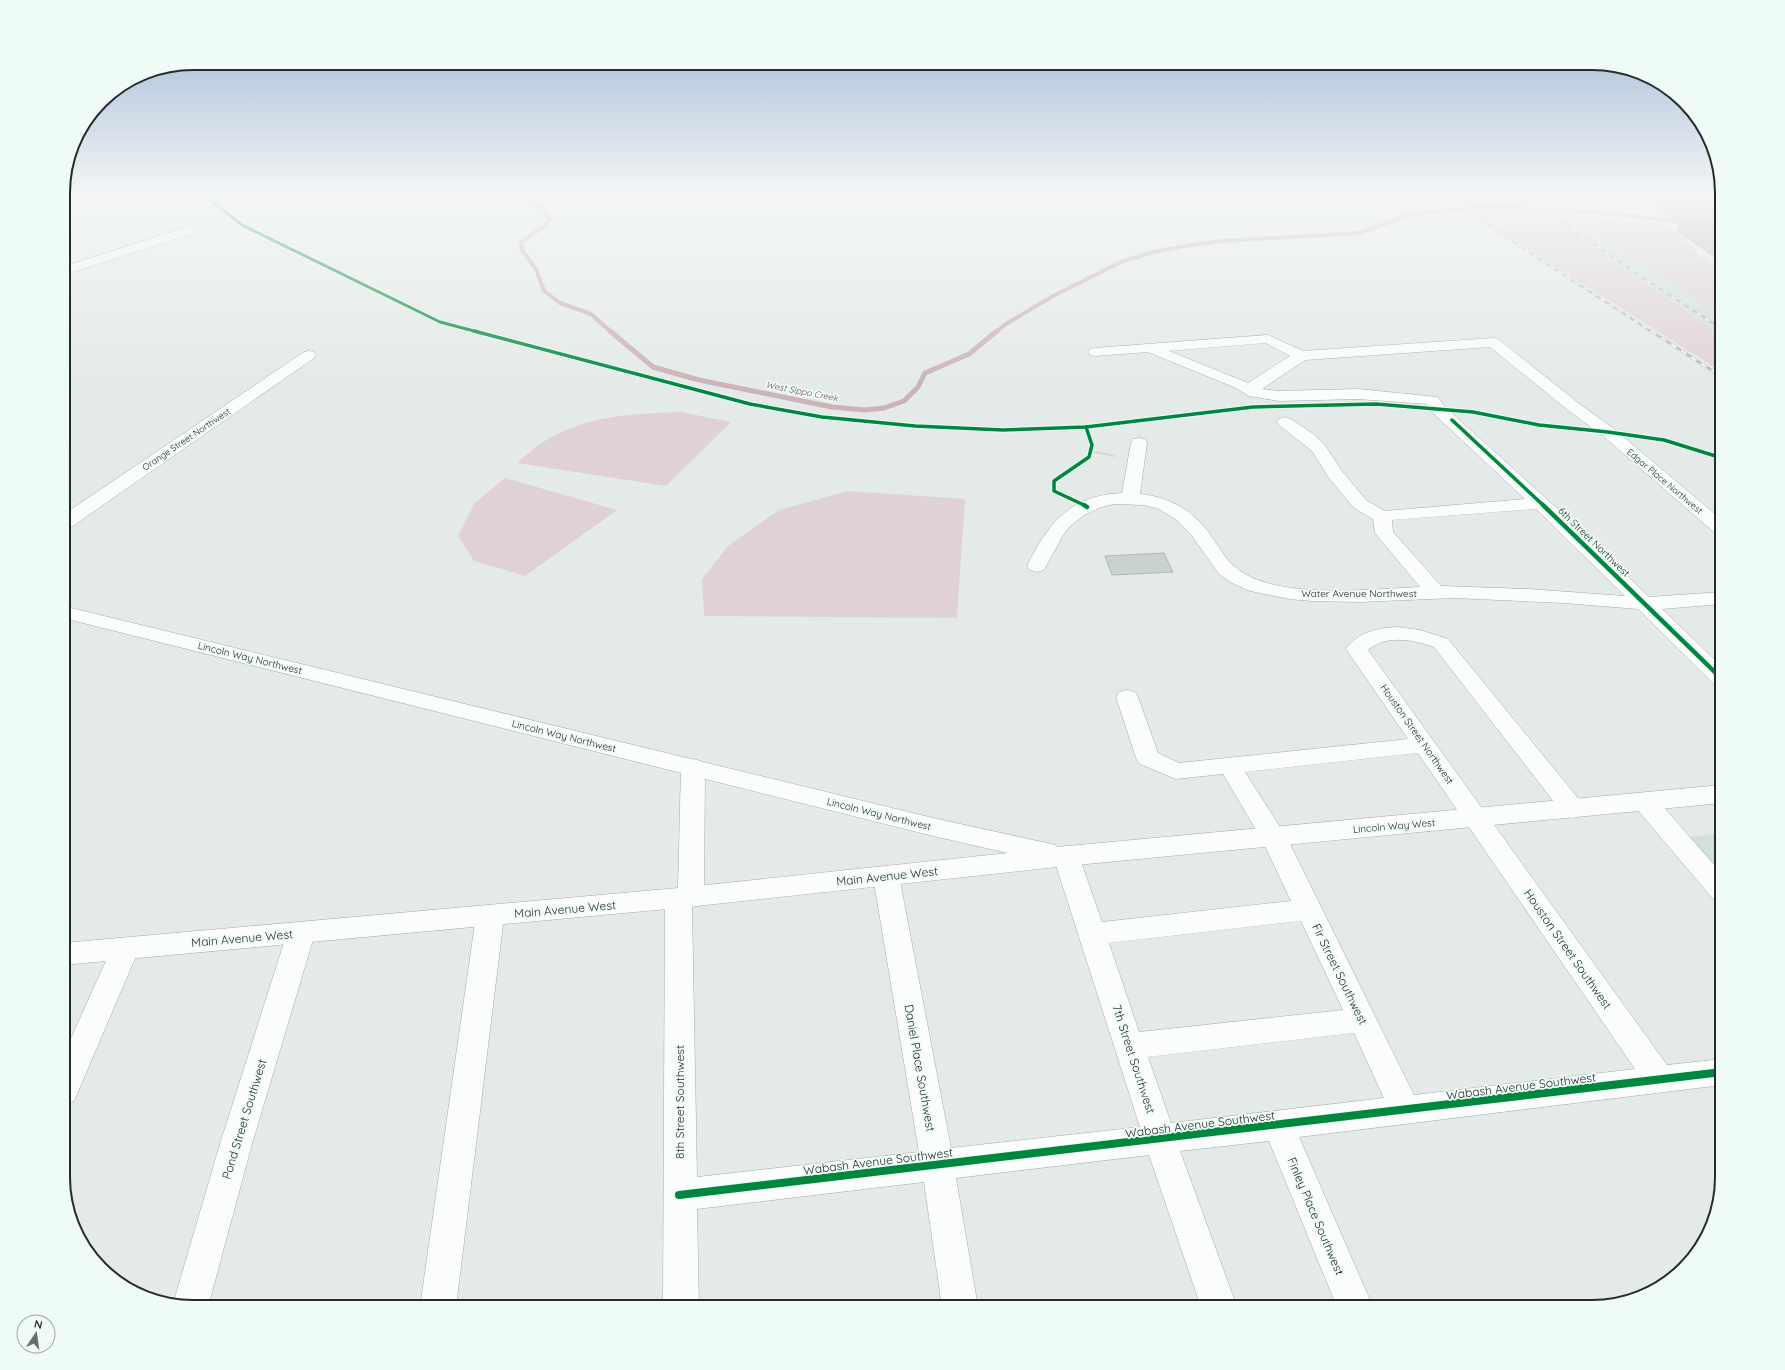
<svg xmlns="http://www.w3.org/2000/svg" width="1785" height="1370" font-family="Quicksand,sans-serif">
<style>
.built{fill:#d2dfdc}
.green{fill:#e0d2d4}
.water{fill:#cbb3b6}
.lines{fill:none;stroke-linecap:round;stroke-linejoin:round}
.stream-far1{stroke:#cbb3b6;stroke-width:4}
.stream{stroke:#cbb3b6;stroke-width:5}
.building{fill:#c8d2cf;stroke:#b1b5b4}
.minor-casing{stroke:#a6aba9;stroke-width:1}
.major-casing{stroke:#a6aba9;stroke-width:1}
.path{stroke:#c7c9c8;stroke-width:2;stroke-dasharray:1.5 1.5;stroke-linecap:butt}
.minor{fill:#fbfcfc;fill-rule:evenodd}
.major{fill:#fbfcfc;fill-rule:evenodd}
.rail-far1-casing{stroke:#bbbcbc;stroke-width:2.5}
.rail-casing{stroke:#bbbcbc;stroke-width:3}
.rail-far1{stroke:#eefbf7;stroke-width:1.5;stroke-dasharray:5;stroke-linecap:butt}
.rail{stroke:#eefbf7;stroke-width:2;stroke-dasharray:6;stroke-linecap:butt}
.cycleway-far3-casing{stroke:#eefbf7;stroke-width:4.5}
.cycleway-far2-casing{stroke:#eefbf7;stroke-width:5.5}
.cycleway-far1-casing{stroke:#eefbf7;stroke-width:7}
.cycleway-casing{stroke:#eefbf7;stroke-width:10}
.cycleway-far3{stroke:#00873e;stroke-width:3}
.cycleway-far2{stroke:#00873e;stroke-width:3.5}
.cycleway-far1{stroke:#00873e;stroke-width:4.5}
.cycleway{stroke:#00873e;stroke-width:8}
.labels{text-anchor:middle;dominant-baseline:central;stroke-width:3.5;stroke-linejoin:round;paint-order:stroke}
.far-water-label{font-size:9px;font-style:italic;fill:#7a444f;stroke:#eefbf7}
.far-street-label{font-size:9px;fill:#272b2a;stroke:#eefbf7}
.street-label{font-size:10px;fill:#272b2a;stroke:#eefbf7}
.near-street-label{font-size:12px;fill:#272b2a;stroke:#eefbf7}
.rim{fill:none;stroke:#272b2a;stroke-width:2}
</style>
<rect width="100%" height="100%" fill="#e4eae8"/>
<g class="built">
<path d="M 1545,213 L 1567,215 L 1722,315 L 1722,336 Z"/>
<path d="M 1722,833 L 1722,876 L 1689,837 Z"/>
</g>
<g class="green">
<path d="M 1449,195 L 1515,195 L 1531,206 L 1495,203 L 1469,207 L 1462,206 Z"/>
<path d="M 1539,195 L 1642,195 L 1650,202 L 1645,206 L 1631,210 L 1581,207 L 1560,209 Z"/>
<path d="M 1502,211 L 1545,213 L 1722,336 L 1722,372 L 1471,213 Z"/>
<path d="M 1567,215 L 1668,225 L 1704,259 L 1722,269 L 1722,315 Z"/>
<path d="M 681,412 L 731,422 L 666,486 L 517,463 C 525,456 534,448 543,442 C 585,415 633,414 681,412 Z"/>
<path d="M 505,478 L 617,510 L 525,576 L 474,561 L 458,536 L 474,504 Z"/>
<path d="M 848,491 L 965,499 L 957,618 L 704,616 L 702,579 L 729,545 L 779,510 Z"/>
</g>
<path class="water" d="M 1642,195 L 1722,195 L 1722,263 L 1676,231 L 1677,225 L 1675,221 Z"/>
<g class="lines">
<g class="stream-far1">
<path d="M 512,195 C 529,205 537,197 550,219 L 546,225 L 521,242 L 522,250 L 536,269 L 544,291 L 560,303 L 591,314 L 611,332"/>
<path d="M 996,332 L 1006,324 L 1053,296 L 1121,262 L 1153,252 L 1184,246 L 1222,241 L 1359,233 L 1412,214 L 1493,206 L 1605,213 L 1683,222"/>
</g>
<path class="stream" d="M 610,331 L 653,367 L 699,380 L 832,407 L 865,410 L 884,408 L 904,401 L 918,387 L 925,373 L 969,354 L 997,331"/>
</g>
<path class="building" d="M 1164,553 L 1173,572 L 1112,575 L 1105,556 Z"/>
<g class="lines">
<g class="minor-casing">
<g id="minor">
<path d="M 1222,195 L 1242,195 L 1240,197 L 1194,207 L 1148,206 L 1142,203 L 1148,200 L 1194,201 Z"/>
<path d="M 187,227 L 191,228 L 193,231 L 191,234 L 63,275 L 63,267 Z"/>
<path d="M 1268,335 L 1303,351 L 1493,338 L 1498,339 L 1581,405 L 1614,429 L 1722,520 L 1722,535 L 1715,533 L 1602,435 L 1569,411 L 1490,347 L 1305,360 L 1262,389 L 1279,391 L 1358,389 L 1438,397 L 1444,406 L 1572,522 L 1649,597 L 1722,592 L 1722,604 L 1662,609 L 1722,667 L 1722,686 L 1714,684 L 1638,609 L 1564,603 L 1454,598 L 1360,602 L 1312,601 L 1289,599 L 1250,591 L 1232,583 L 1219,574 L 1192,536 L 1177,520 L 1159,509 L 1144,505 L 1114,504 L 1102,507 L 1084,515 L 1069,527 L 1062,537 L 1044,570 L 1037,572 L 1030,570 L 1027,566 C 1049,522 1069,496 1122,493 L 1131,443 L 1133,439 L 1139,438 L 1145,439 L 1147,443 L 1140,494 C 1171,497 1195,512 1212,537 C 1220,549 1227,562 1239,570 C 1279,600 1372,589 1420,587 L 1375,533 L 1373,519 L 1354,508 L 1329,478 L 1312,451 L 1279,425 L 1277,422 L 1279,419 L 1285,417 L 1291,419 L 1312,433 L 1324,444 L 1342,471 L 1366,500 L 1385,511 L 1525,499 L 1432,412 L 1427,404 L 1358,399 L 1279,401 L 1249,396 L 1236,388 L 1148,352 L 1095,356 L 1090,355 L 1088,352 L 1090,349 L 1095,348 ZM 1266,343 L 1290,356 L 1248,383 L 1169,351 ZM 1536,509 L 1625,596 L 1528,589 L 1441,586 L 1393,532 L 1392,520 Z"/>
<path d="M 309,351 L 314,352 L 316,355 L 314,358 L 70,528 L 63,529 L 63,515 L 304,352 Z"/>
<path d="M 1397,627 L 1420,630 L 1448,639 L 1582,803 L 1585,809 L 1582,815 L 1573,818 L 1564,815 L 1434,647 C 1413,640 1387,634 1368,650 L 1667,1065 L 1722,1059 L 1722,1085 L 1299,1137 L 1373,1307 L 1337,1307 L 1269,1141 L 1180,1151 L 1237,1307 L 1201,1307 L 1149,1155 L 956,1178 L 978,1307 L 942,1307 L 924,1182 L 697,1209 L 699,1307 L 663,1307 L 665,898 L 669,891 L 678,888 L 681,767 L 685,761 L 693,759 L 701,761 L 705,767 L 704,897 L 700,904 L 692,907 L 697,1177 L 919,1152 L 873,876 L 877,869 L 886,866 L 895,869 L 899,876 L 951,1148 L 1140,1127 L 1053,856 L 1057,849 L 1066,846 L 1075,849 L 1079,856 L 1102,922 L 1291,901 L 1262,840 L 1223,774 L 1176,779 L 1140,764 L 1136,758 L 1116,697 L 1119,692 L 1127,690 L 1135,692 L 1138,697 L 1158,753 L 1179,763 L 1408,739 L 1346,649 C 1358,632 1378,628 1397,627 ZM 1418,753 L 1635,1069 L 1414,1095 L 1287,838 L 1245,772 ZM 1301,921 L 1343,1010 L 1139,1032 L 1109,943 ZM 1354,1033 L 1384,1098 L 1171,1123 L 1148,1057 Z"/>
<path d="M 1645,793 L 1654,796 L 1722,874 L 1722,902 L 1713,899 L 1636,808 L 1633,802 L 1636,796 Z"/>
<path d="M 490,905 L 500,909 L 504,916 L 456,1307 L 420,1307 L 476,916 L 480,909 Z"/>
<path d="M 301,922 L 311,925 L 315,933 L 252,1144 L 208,1307 L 193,1307 L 173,1304 L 220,1144 L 287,933 L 291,925 Z"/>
<path d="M 125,938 L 135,941 L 139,949 L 74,1101 L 63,1105 L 63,1056 L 115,941 Z"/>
</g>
</g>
<g class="major-casing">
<path id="major" d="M 63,606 L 933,818 L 1047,843 L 1056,845 L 1057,847 L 1722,785 L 1722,803 L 1066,866 L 678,908 L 63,965 L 63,943 L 678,888 L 1008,853 L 933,836 L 63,618 Z"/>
</g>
<path class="path" d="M 1090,451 L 1115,456"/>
<use href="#minor" class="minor"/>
<use href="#major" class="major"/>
<g class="rail-far1-casing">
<g id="rail-far1">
<path d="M 1441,195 L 1652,332"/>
<path d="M 1523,195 L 1636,273 L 1722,329"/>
</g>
</g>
<g class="rail-casing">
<path id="rail" d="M 1651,331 L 1722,377"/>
</g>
<use href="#rail-far1" class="rail-far1"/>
<use href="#rail" class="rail"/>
<g class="cycleway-far3-casing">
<path id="cycleway-far3" d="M 204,195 L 242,225 L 440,322 L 478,332"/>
</g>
<g class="cycleway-far2-casing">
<g id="cycleway-far2">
<path d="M 474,331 L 750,404 L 822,417 L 915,426 L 1003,430 L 1086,427 L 1253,407 L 1376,404 L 1473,412 L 1539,425 L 1608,432 L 1664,440 L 1722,458"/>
<path d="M 1452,420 L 1544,506"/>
<path d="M 1086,506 L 1054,491 L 1054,481 L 1089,457 L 1092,445 L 1086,427"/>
</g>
</g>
<g class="cycleway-far1-casing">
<g id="cycleway-far1">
<path d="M 1084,505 L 1087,507"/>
<path d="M 1543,505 L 1722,679"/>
</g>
</g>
<g class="cycleway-casing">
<path id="cycleway" d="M 679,1195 L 1722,1072"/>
</g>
<use href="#cycleway-far3" class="cycleway-far3"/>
<use href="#cycleway-far2" class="cycleway-far2"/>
<use href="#cycleway-far1" class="cycleway-far1"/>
<use href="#cycleway" class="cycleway"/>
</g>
<linearGradient id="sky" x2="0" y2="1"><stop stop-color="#9cb4d4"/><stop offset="0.51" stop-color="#f3f6f5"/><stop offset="1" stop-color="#f3f6f5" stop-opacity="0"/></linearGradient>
<rect width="1785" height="386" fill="url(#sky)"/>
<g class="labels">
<g class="far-water-label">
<text transform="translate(802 391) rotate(11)">West Sippo Creek</text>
</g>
<g class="far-street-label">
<text transform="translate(186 439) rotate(-34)">Orange Street Northwest</text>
<text transform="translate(1665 481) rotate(40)">Edgar Place Northwest</text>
</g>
<g class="street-label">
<text transform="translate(1594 542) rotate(44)">6th Street Northwest</text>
<text x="1359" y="593">Water Avenue Northwest</text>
<text transform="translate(250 658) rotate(14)">Lincoln Way Northwest</text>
<text transform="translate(1417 734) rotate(55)">Houston Street Northwest</text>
<text transform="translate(564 736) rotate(14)">Lincoln Way Northwest</text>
<text transform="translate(879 814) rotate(14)">Lincoln Way Northwest</text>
<text transform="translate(1394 826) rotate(-5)">Lincoln Way West</text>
</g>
<g class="near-street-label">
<text transform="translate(887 876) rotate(-6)">Main Avenue West</text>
<text transform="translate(565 909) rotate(-5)">Main Avenue West</text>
<text transform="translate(242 938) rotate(-5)">Main Avenue West</text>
<text transform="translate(1568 949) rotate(55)">Houston Street Southwest</text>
<text transform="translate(1340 974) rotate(64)">Fir Street Southwest</text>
<text transform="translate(1134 1059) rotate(72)">7th Street Southwest</text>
<text transform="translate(920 1068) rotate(80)">Daniel Place Southwest</text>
<text transform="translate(1521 1086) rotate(-7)">Wabash Avenue Southwest</text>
<text transform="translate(679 1102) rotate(-90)">8th Street Southwest</text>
<text transform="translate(244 1119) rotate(-73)">Pond Street Southwest</text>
<text transform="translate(1200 1124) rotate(-7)">Wabash Avenue Southwest</text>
<text transform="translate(878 1161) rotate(-7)">Wabash Avenue Southwest</text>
<text transform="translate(1316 1216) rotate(67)">Finley Place Southwest</text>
</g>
</g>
<path d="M0 0H1785V1370H0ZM193 70H1592A123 123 0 0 1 1715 193V1177A123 123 0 0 1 1592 1300H193A123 123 0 0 1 70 1177V193A123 123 0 0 1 193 70Z" fill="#eefbf7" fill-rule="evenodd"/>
<path class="rim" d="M193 70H1592A123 123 0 0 1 1715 193V1177A123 123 0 0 1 1592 1300H193A123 123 0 0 1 70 1177V193A123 123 0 0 1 193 70Z"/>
<g transform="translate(36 1334) rotate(13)"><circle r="19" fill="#eefbf7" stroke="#9ea8a5"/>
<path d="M0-3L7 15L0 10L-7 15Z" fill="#696e6c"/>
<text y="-6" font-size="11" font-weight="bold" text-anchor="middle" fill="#272b2a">N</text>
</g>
</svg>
